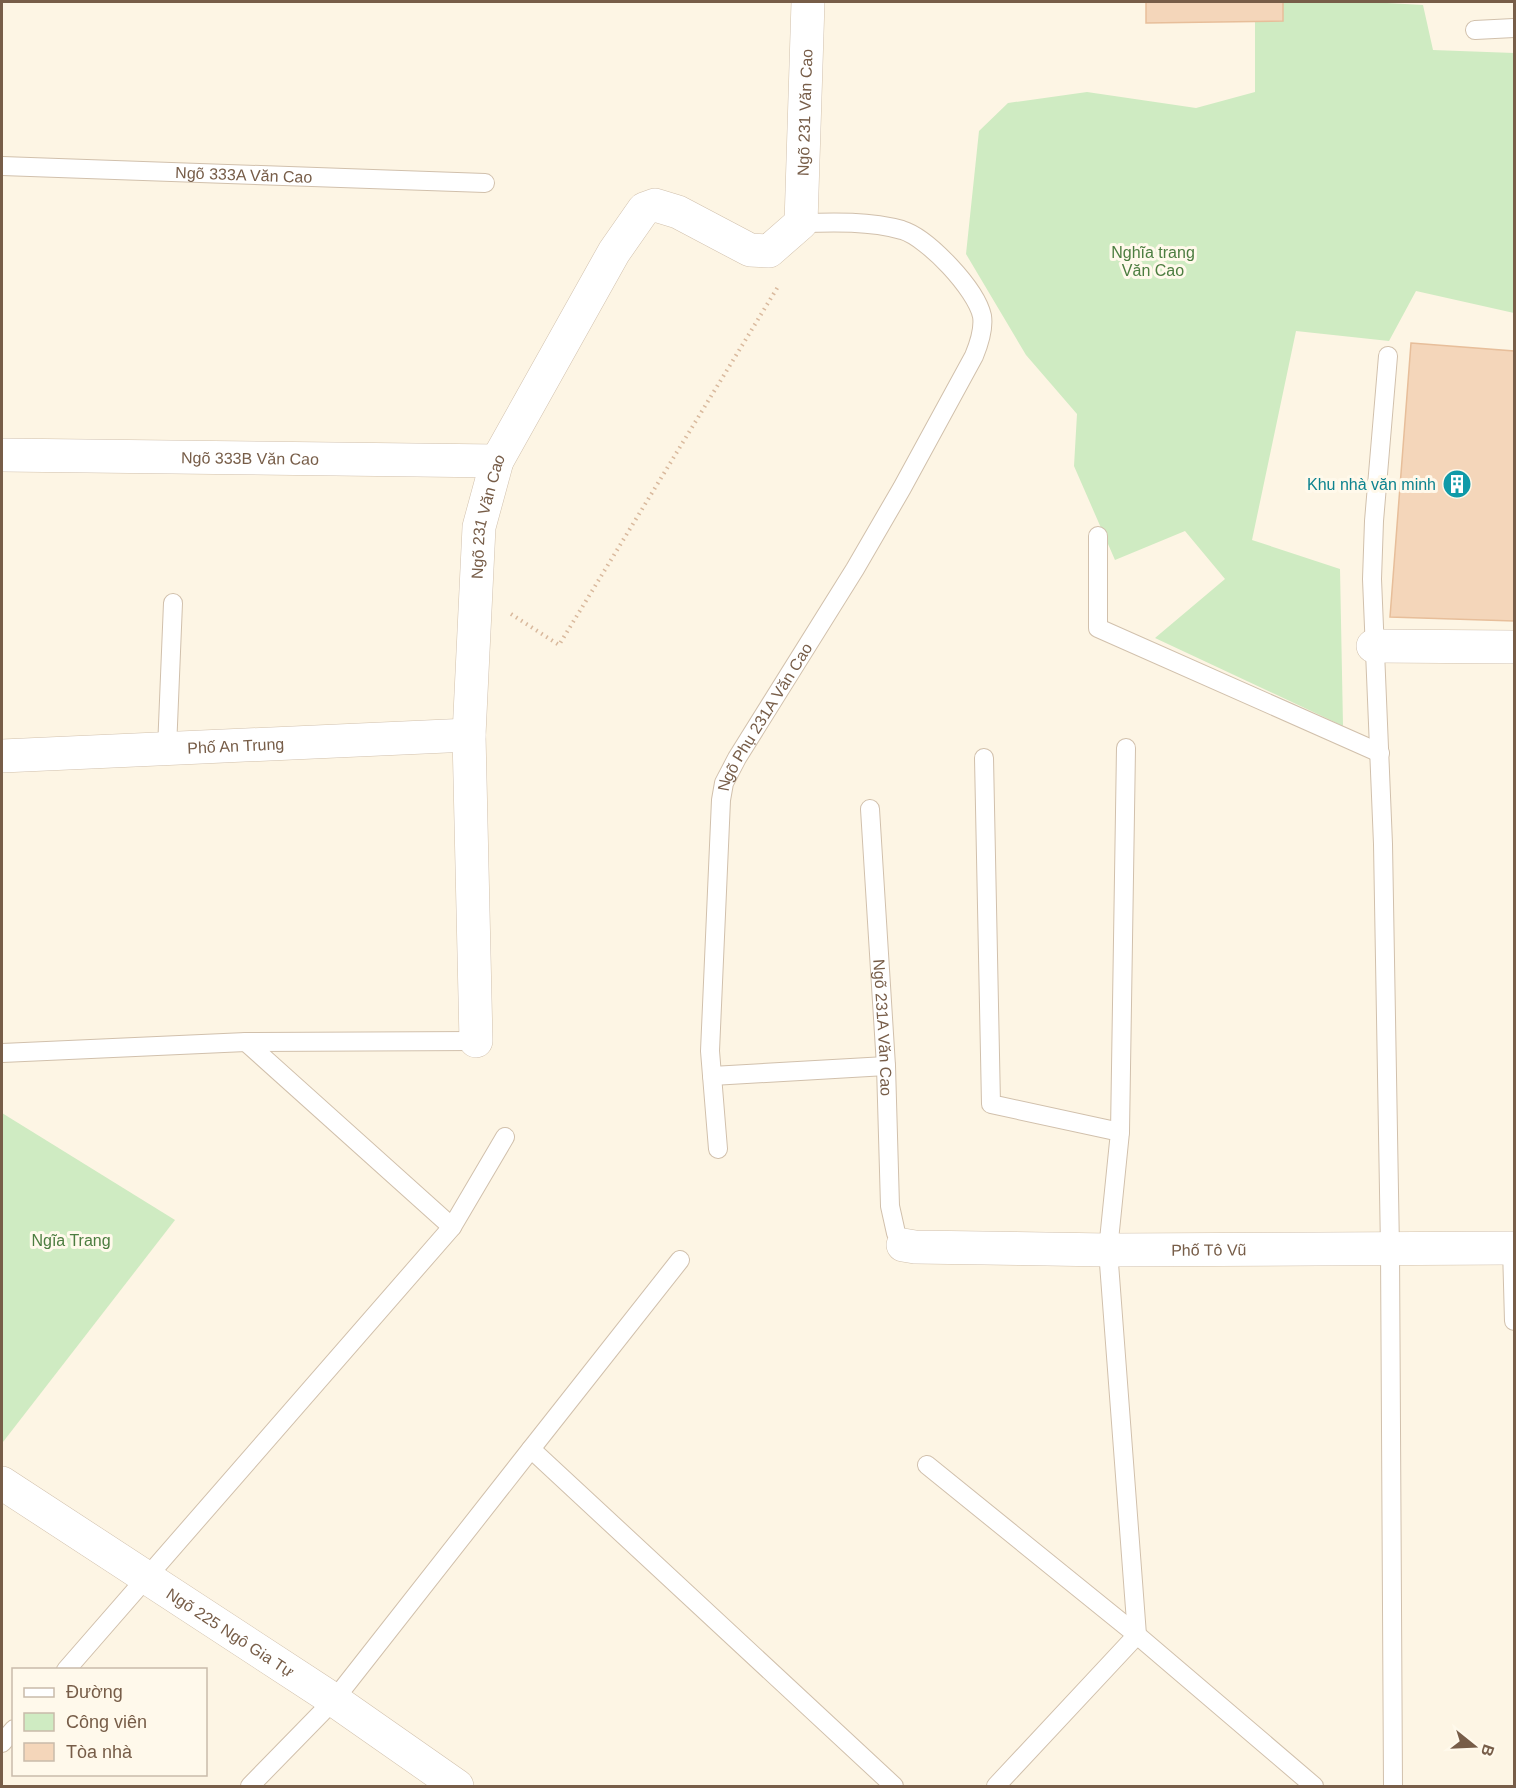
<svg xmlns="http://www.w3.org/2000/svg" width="1516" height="1788" font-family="Helvetica,sans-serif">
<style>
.green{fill:#cfebc2}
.building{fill:#f4d6ba;stroke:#e7be9a;stroke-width:1.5}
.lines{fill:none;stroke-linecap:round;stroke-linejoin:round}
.service-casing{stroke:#d1c0ac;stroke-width:20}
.minor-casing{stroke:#d1c0ac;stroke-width:34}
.path{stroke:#d9b99d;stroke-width:4;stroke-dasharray:1.5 4.5;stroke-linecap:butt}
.service{stroke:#fff;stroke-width:18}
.minor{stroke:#fff;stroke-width:33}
.labels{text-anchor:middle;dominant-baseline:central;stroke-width:6;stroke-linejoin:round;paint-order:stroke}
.street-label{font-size:16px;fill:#775d48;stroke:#fff9eb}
.park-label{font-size:16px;fill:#4c7d40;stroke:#fff9eb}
.culture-label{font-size:16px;fill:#0d838f;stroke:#fff9eb;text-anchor:end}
</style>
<rect width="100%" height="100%" fill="#fdf5e4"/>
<g class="green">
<path d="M 1255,2 L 1369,2 L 1423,5 L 1433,50 L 1514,53 L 1514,313 L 1416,291 L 1389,341 L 1296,331 L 1252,540 L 1340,569 L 1343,726 L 1155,638 L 1225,579 L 1185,531 L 1115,560 L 1074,466 L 1077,414 L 1026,355 L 966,254 L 979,131 L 1008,103 L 1087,92 L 1196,108 L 1255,92 Z"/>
<path d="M 2,1113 L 175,1220 L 3,1442 L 2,1441 Z"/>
</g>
<g class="building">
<path d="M 1146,2 L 1283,2 L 1283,21 L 1146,23 Z"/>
<path d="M 1411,343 L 1514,351 L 1514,621 L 1390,617 Z"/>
</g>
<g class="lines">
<g class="service-casing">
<g id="service">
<path d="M 1475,30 L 1514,28"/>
<path id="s1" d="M 2,166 L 485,183"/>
<path d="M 1388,356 L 1374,521 L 1372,579 L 1383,844 L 1390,1249 L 1393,1786"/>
<path d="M 1098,536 L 1098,628 L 1380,753"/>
<path d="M 167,749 L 173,603"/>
<path d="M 984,758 L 991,1104 L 1120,1132 L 1108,1250 L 1137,1635 L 996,1786"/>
<path id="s2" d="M 870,809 L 886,1066 L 890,1206 L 896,1233 L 903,1245"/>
<path d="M 246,1042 L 452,1227"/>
<path d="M 2,1053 L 246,1042 L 476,1041"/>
<path d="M 712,1076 L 886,1066"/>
<path d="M 1120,1132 L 1126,748"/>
<path id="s3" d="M 718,1149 L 710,1051 L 721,800 L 724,783 L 737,758 L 855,569 L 902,488 L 974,356 C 979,344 984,329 982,316 C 976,289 928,238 902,230 C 870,221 834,222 801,223"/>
<path d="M 1512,1248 L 1514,1321"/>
<path d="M 531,1449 L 680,1260"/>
<path d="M 927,1465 L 1137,1635 L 1314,1786"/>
<path d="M 66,1670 L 452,1227 L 505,1137"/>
<path d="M 2,1743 L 14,1729"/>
<path d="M 250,1786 L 334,1700 L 531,1449 L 894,1786"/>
</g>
</g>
<g class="minor-casing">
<g id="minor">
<path id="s4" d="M 2,455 L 497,461"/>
<path d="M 1373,646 L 1514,647"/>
<path id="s5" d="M 2,756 L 469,735"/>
<path id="s6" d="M 476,1041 L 469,735 L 479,527 L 497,461 L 614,252 L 644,209 L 655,205 L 678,212 L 750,250 L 769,251 L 801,223 L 808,2"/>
<path id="s7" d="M 903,1245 L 915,1247 L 1108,1250 L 1514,1248"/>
<path id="s8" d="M 2,1483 L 334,1700 L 457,1786"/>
</g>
</g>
<path class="path" d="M 511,614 L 559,645 L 779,285"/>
<use href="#service" class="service"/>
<use href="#minor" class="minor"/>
</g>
<defs>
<g id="building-disc" transform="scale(1.5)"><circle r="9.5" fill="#0f9aa8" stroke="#fff9eb"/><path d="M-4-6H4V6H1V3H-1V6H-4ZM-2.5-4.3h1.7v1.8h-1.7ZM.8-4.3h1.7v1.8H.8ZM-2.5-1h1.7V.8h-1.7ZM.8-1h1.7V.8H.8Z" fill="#fff"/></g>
</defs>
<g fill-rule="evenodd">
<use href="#building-disc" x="1457" y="484"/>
</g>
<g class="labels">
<g class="street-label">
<text stroke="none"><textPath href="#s6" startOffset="1164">Ngõ 231 Văn Cao</textPath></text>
<text stroke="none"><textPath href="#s1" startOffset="242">Ngõ 333A Văn Cao</textPath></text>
<text stroke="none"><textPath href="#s4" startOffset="248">Ngõ 333B Văn Cao</textPath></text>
<text stroke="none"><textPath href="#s6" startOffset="526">Ngõ 231 Văn Cao</textPath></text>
<text stroke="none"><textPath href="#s3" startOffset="444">Ngõ Phụ 231A Văn Cao</textPath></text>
<text stroke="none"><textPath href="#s5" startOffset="234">Phố An Trung</textPath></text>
<text stroke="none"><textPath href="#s2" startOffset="219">Ngõ 231A Văn Cao</textPath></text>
<text stroke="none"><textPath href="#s7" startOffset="306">Phố Tô Vũ</textPath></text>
<text stroke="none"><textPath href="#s8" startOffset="273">Ngõ 225 Ngô Gia Tự</textPath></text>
</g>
<g class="park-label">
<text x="1153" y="252">Nghĩa trang<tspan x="1153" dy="18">Văn Cao</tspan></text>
<text x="71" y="1240">Ngĩa Trang</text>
</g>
<g class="culture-label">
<text x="1436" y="484">Khu nhà văn minh</text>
</g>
</g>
<rect width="1516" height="1788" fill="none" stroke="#775d48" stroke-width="6"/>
<rect x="12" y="1668" width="195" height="108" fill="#fff9eb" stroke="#c9bbaa" stroke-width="1.5"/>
<rect x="24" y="1688" width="30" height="9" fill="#ffffff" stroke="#c9bbaa" stroke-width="1.5"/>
<text x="66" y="1698" font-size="18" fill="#775d48">Đường</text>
<rect x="24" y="1713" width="30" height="18" fill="#cfebc2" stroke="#c9bbaa" stroke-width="1.5"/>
<text x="66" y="1728" font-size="18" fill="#775d48">Công viên</text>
<rect x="24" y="1743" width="30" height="18" fill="#f4d6ba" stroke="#c9bbaa" stroke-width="1.5"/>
<text x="66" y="1758" font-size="18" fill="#775d48">Tòa nhà</text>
<g transform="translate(1474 1746) rotate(108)" stroke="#fff9eb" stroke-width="4.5" paint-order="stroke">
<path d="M0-4.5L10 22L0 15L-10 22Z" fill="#775d48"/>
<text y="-9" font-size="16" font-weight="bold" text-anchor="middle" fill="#775d48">B</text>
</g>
</svg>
